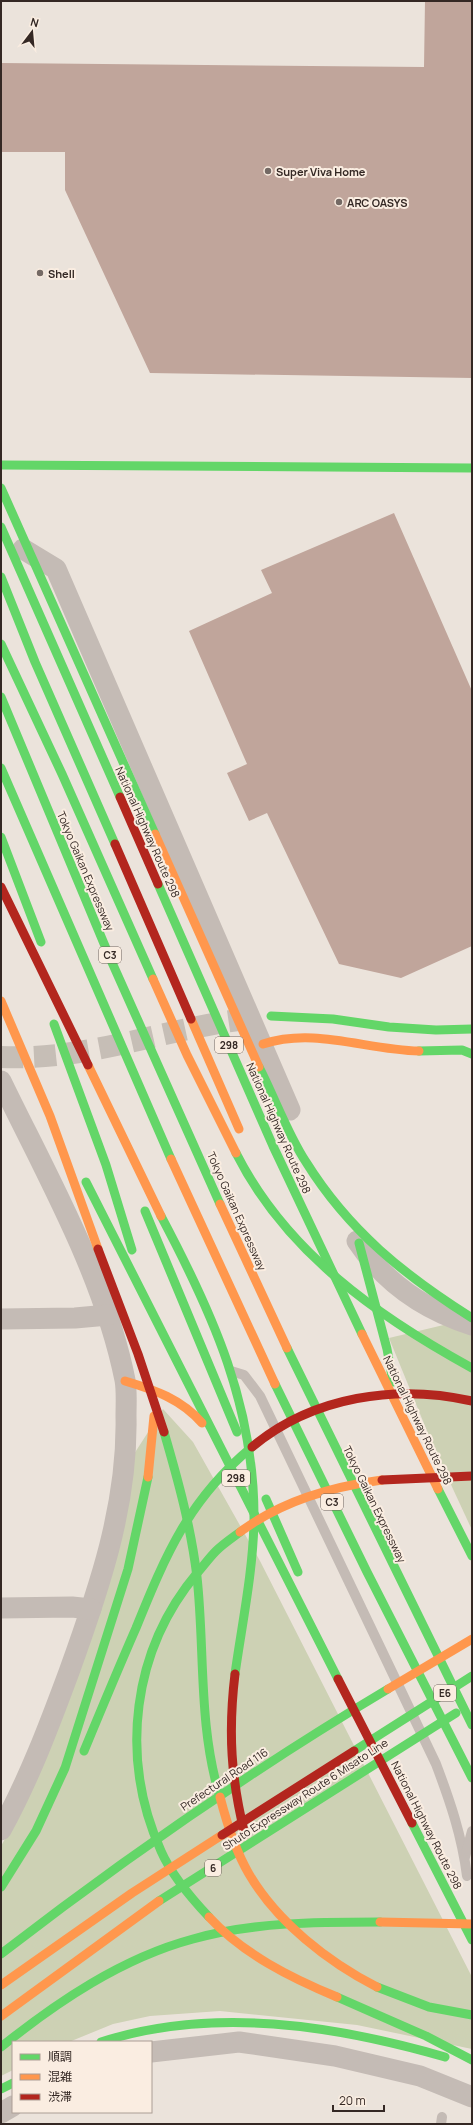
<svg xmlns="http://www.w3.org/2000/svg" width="473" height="2125" font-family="Manrope,'Noto Sans JP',sans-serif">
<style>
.green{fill:#cdd1b4}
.building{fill:#c0a59b}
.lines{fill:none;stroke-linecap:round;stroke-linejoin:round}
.secondary-tunnel{stroke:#c6beb6;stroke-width:22;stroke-dasharray:22 11;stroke-linecap:butt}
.lane{stroke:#c4bbb5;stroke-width:10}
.street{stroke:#c4bbb5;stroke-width:21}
.fast{stroke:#63d668;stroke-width:9}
.slow{stroke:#ff974d;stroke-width:9}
.jam{stroke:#b3261e;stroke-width:9}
.poi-dot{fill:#746964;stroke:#faede1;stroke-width:1.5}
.labels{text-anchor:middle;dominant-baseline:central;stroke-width:4;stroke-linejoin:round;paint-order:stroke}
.shield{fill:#faede1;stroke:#6f635d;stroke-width:1}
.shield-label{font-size:10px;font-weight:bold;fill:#342824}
.poi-label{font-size:11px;font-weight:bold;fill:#342824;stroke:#faede1;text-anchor:start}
.street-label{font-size:11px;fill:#342824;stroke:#faede1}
</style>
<rect width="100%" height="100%" fill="#ebe3db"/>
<g class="green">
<path d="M 452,1323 L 472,1328 L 472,1530 L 434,1448 L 389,1338 Z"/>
<path d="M 163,1409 L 193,1442 L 260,1561 L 472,1977 L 472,2049 L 357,2025 L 220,2011 L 150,2016 L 113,2024 L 69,2042 L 13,2042 L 13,2070 L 1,2076 L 1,1846 L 28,1798 L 134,1454 Z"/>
</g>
<g class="building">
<path d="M 425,1 L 472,1 L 472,378 L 150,373 L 65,190 L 65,152 L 1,152 L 1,63 L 424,67 Z"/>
<path d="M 394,513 L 472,691 L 472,946 L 401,978 L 339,964 L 267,813 L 249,821 L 227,773 L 247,764 L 189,631 L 272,593 L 261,570 Z"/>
</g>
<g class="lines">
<path class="secondary-tunnel" d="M 1,1057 C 83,1061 158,1031 238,1020"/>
<g class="lane">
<path d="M 231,1371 L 244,1375 L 260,1396 L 436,1764 C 450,1801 462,1836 467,1876"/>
<path d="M 465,1857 L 472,1831"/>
<path d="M 441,2124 L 442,2117"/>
</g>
<g class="street">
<path d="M 23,549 L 56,569 L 290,1110"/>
<path d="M 1,1081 C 47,1176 104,1275 125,1380 C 127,1391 126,1404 126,1416 C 128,1505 99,1589 69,1672 C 49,1726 29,1779 1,1830"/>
<path d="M 357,1241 C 385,1283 425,1310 472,1325"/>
<path d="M 1,1319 L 75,1318 L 108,1315"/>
<path d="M 1,1608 L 72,1607 L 91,1609"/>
<path d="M 151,2052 L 239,2042 L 335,2056 L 420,2076 L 472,2097"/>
<path d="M 1,2113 L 13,2106"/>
</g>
<g class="fast">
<path d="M 1,465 L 472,468"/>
<path d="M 1,488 L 155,834"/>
<path d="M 1,527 L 120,797"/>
<path d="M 1,577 L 35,662 L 115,844"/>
<path d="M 1,644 L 62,774 L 153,979"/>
<path d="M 1,697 L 110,958 L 220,1204"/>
<path d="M 1,768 L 171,1159"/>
<path d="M 1,837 L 41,942"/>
<path d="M 158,884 L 273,1146 L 362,1334"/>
<path d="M 271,1016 L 333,1019 L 389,1027 L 436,1030 L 472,1029"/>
<path d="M 54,1024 L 106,1165 L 132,1250"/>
<path d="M 419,1051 L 462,1050 L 472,1054"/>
<path d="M 259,1067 C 274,1096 288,1135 306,1162 C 349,1231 404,1275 472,1318"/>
<path d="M 236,1153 C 286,1252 377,1316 472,1368"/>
<path d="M 86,1182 L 338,1679"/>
<path d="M 145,1211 L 237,1432"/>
<path d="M 161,1216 C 213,1314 255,1407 254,1521 C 253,1572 242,1624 235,1674"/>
<path d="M 359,1243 L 387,1349 L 393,1382"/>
<path d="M 287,1348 L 472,1725"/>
<path d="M 275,1384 L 367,1572 L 472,1778"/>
<path d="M 164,1432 C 178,1480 191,1527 197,1577 C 205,1650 198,1726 220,1797"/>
<path d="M 438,1489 L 472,1556"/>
<path d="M 266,1499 L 298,1572"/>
<path d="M 84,1751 C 101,1710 118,1669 136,1628 C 166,1554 189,1499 252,1447"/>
<path d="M 354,1751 L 472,1676"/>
<path d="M 412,1823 L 472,1940"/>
<path d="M 1,1887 L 36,1831 L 65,1768 L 128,1569 L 148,1477"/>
<path d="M 159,1901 L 456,1713"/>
<path d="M 209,1917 C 192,1899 171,1874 161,1851 C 119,1757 132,1650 198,1572 C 204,1565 210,1557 216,1551 C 223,1544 232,1538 240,1532"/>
<path d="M 1,1954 C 125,1858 254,1769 388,1689"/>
<path d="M 377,1987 L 429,2007 L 472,2015"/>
<path d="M 337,1997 L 426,2036 L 472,2060"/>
<path d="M 101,2042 C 213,2006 334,2025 445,2057"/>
<path d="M 1,2047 C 57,2002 122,1958 193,1939 C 253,1922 318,1922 380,1922"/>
<path d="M 1,2089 L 13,2083"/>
</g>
<g class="slow">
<path d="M 155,834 L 259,1067"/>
<path d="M 153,979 L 187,1055 L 236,1153"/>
<path d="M 1,1001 L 50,1116 L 98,1249"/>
<path d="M 191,1019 L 239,1129"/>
<path d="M 263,1044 C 315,1027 366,1050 419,1051"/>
<path d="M 88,1065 L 161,1216"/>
<path d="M 171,1159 L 275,1384"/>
<path d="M 220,1204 L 287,1348"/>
<path d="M 362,1334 L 438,1489"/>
<path d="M 125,1381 C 155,1390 181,1399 202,1423"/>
<path d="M 148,1477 L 154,1416"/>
<path d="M 240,1532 C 282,1501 330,1487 382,1480"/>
<path d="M 388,1689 L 472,1639"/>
<path d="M 220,1797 C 227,1824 235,1850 249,1874 C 277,1922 328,1962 377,1987"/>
<path d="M 209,1917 C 243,1954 291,1978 337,1997"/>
<path d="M 380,1922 L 472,1924"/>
<path d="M 1,1985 L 132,1893 L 222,1835"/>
<path d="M 1,2016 L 159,1901"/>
</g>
<g class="jam">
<path d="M 120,797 L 158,884"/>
<path d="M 115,844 L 191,1019"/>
<path d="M 1,887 L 88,1065"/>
<path d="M 98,1249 L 138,1354 L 164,1432"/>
<path d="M 252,1447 C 313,1396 397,1384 472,1401"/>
<path d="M 382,1480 L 472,1476"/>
<path d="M 235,1674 C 228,1732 231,1779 245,1835"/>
<path d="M 338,1679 L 412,1823"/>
<path d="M 222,1835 L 354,1751"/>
</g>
</g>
<g class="poi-dot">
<circle cx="268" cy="171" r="4"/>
<circle cx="339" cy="202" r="4"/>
<circle cx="40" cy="273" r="4"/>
</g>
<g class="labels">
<g class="shield">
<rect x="99" y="947" width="22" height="16" rx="3"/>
<rect x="215" y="1037" width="28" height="16" rx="3"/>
<rect x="222" y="1470" width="28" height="16" rx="3"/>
<rect x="321" y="1494" width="22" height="16" rx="3"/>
<rect x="434" y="1685" width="22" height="16" rx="3"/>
<rect x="205" y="1860" width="16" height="16" rx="3"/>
</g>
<g class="shield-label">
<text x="110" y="955">C3</text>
<text x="229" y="1045">298</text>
<text x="236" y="1478">298</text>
<text x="332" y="1502">C3</text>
<text x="445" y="1693">E6</text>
<text x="213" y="1868">6</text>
</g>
<g class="poi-label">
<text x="276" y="171">Super Viva Home</text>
<text x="347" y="202">ARC OASYS</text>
<text x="48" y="273">Shell</text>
</g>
<g class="street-label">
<text transform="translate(148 832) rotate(66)">National Highway Route 298</text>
<text transform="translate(86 871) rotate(67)">Tokyo Gaikan Expressway</text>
<text transform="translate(279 1128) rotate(66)">National Highway Route 298</text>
<text transform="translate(237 1211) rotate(66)">Tokyo Gaikan Expressway</text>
<text transform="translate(418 1420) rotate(64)">National Highway Route 298</text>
<text transform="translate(375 1504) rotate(64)">Tokyo Gaikan Expressway</text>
<text transform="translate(224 1779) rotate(-34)">Prefectural Road 116</text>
<text transform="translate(305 1794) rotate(-33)">Shuto Expressway Route 6 Misato Line</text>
<text transform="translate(427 1825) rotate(63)">National Highway Route 298</text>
</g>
</g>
<rect width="473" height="2125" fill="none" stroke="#342824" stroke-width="4"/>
<rect x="12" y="2041" width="140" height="72" fill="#faede1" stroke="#ab9e95"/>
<rect x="20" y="2054" width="20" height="6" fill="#63d668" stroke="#ab9e95"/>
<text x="48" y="2061" font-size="12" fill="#342824">順調</text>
<rect x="20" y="2074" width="20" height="6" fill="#ff974d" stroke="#ab9e95"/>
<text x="48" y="2081" font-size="12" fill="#342824">混雑</text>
<rect x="20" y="2094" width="20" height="6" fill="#b3261e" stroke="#ab9e95"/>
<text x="48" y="2101" font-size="12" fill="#342824">渋滞</text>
<g transform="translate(32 32) rotate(16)" stroke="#faede1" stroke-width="3" paint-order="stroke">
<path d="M0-3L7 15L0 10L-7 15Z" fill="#342824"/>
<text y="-6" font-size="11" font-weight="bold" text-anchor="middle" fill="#342824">N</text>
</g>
<path d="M333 2105v6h51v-6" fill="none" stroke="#342824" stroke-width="2"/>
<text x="339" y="2105" font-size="12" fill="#342824" stroke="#faede1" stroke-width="3" paint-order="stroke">20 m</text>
</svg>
